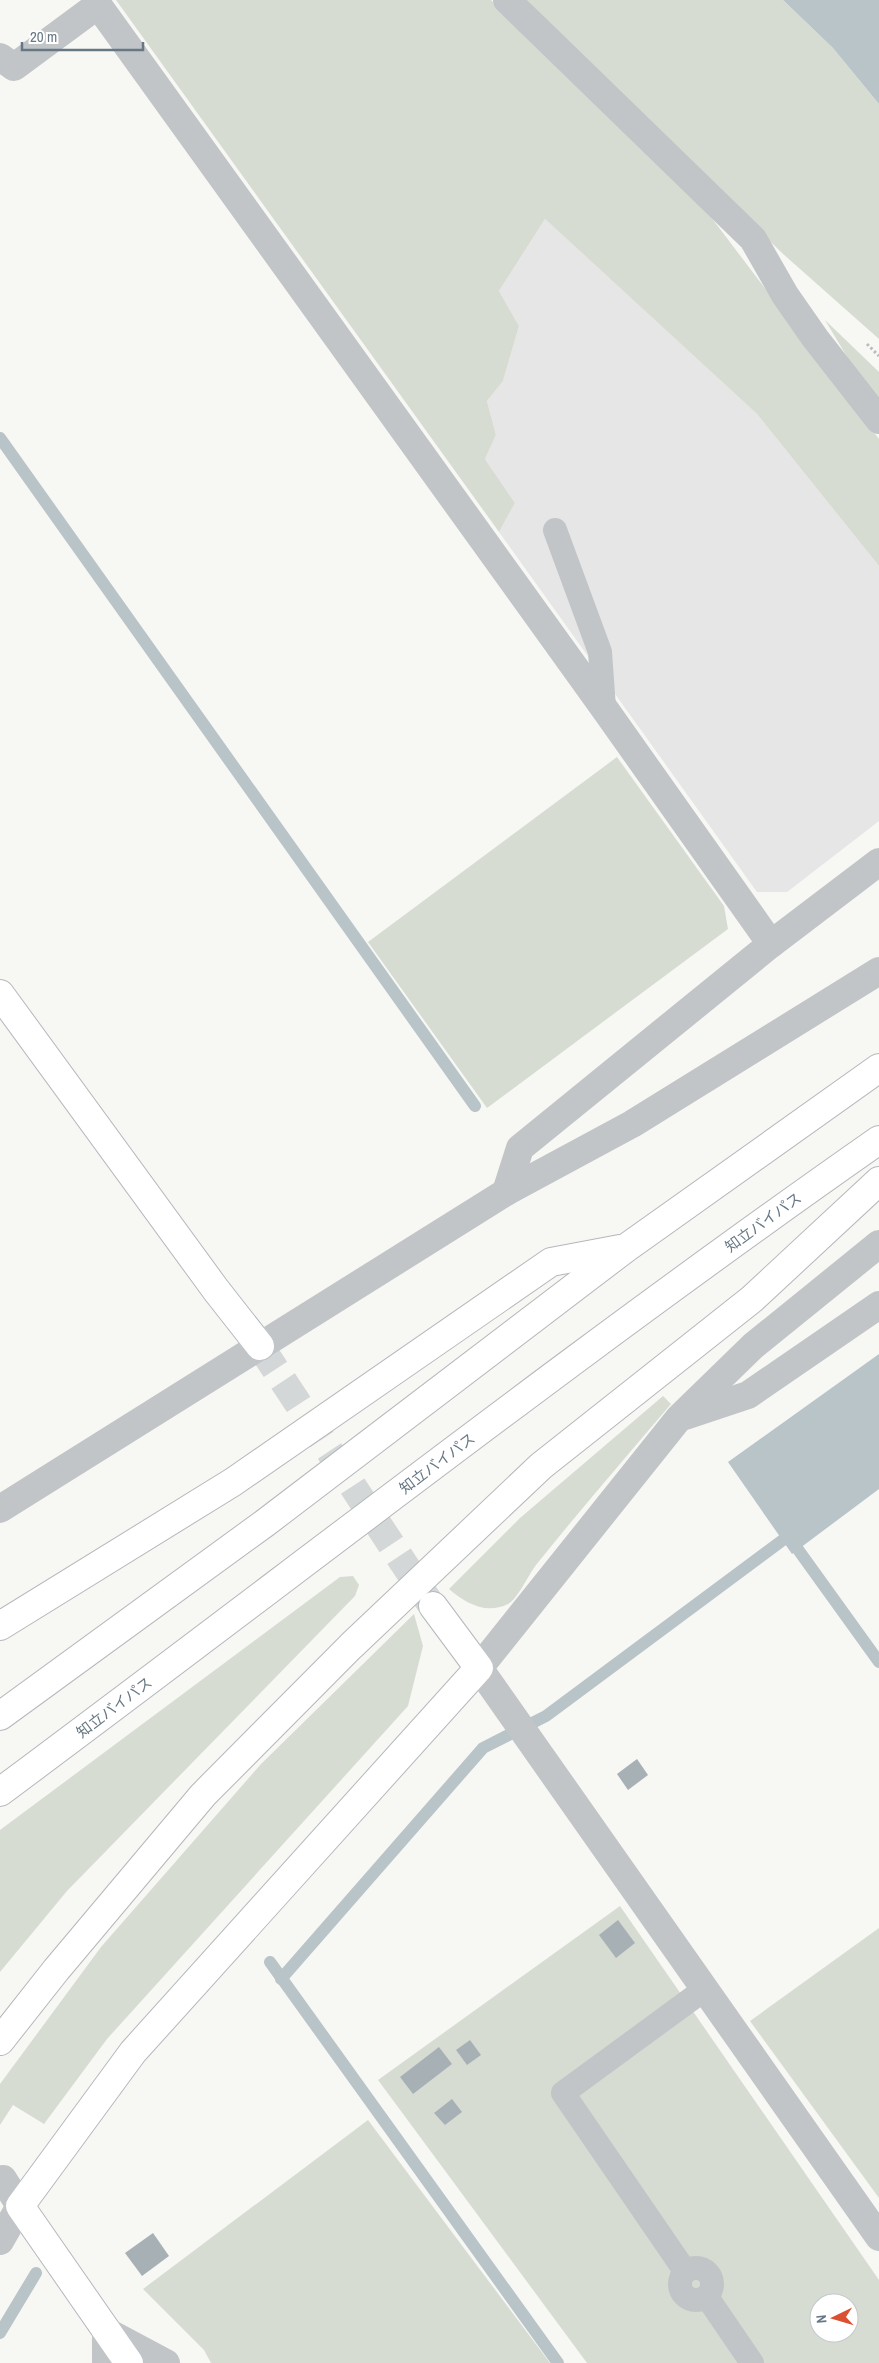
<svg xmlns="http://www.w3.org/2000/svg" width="879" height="2363" font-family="'Archivo Narrow','Noto Sans JP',sans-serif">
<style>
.built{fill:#e5e6e5}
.green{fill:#d7dcd3;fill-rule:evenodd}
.water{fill:#b8c4c8}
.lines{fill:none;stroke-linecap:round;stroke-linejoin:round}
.stream{stroke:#b8c4c8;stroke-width:12}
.building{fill:#a7b0b5}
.secondary-tunnel{stroke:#d3d7d8;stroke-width:28;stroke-dasharray:28 14;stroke-linecap:butt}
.secondary-casing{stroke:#b3b9bd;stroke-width:30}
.highway-casing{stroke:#b4b8bb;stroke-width:30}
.path{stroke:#b9bcbe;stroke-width:3;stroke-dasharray:2.5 2.5;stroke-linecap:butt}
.lane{stroke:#c1c5c8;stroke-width:24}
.street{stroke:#c1c5c8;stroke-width:28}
.secondary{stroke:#fff;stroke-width:28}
.highway{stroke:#fff;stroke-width:28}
.labels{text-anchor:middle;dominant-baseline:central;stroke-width:5;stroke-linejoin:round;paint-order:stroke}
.street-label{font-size:15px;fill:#677884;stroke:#fff}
</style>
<rect width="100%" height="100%" fill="#f7f7f4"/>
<path class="built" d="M 545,219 L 757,414 L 879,566 L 879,821 L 787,892 L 757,892 L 499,532 L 515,503 L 485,459 L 496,435 L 487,401 L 503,381 L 519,326 L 499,291 Z"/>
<g class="green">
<path d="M 116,0 L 491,0 L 689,188 L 879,439 L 879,566 L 757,414 L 545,219 L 499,291 L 519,326 L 503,381 L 487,401 L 496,435 L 485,459 L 515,503 L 499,532 Z"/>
<path d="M 527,0 L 783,0 L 833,48 L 879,104 L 879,339 L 782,253 Z"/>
<path d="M 825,320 L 879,372 L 879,402 L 861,380 Z"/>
<path d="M 617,757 L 724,906 L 728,929 L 487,1108 L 368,942 Z"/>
<path d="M 663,1396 L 671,1404 C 626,1457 580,1510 536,1565 C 529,1574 517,1600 508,1604 C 486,1615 465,1603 449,1589 L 520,1518 Z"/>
<path d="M 353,1576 L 359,1585 L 355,1596 L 67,1891 L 0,1972 L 0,1830 L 340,1577 Z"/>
<path d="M 414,1614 L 423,1646 L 408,1706 L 107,2039 L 44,2124 L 13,2105 L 0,2125 L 0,2084 L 101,1947 L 261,1764 Z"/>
<path d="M 620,1906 L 879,2280 L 879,2363 L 587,2363 L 378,2080 ZM 819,2303 L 849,2303 L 849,2333 L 819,2333 Z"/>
<path d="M 879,1928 L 879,2198 L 750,2021 Z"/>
<path d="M 368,2120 L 550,2363 L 211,2363 L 204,2350 L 143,2289 Z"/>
</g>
<g class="water">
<path d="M 783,0 L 879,0 L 879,104 L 833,48 Z"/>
<path d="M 879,1354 L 879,1489 L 792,1554 L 728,1462 Z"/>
</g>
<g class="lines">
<g class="stream">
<path d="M 0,438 L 475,1106"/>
<path d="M 789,1537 L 879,1662"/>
<path d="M 270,1962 L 558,2363"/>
<path d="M 281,1979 L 483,1748 L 546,1716 L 795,1531"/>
<path d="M 0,2333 L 36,2273"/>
</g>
</g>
<g class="building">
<path d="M 637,1759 L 648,1775 L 628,1790 L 617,1774 Z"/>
<path d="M 618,1920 L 635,1943 L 616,1958 L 599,1935 Z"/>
<path d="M 470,2040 L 481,2055 L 467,2065 L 456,2050 Z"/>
<path d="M 439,2047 L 452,2064 L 413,2094 L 400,2077 Z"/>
<path d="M 452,2099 L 462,2112 L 445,2125 L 434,2113 Z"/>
<path d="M 153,2233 L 169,2256 L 142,2276 L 125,2253 Z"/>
</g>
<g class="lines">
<path class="secondary-tunnel" d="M 260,1346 L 430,1603"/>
<g class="secondary-casing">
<g id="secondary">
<path d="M 0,994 L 216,1290 L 260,1346"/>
<path d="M 129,2363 L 20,2206 L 133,2052 L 479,1668 L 433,1606"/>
</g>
</g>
<g class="highway-casing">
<g id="highway">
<path d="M 0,1626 L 233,1482 L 551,1262 L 620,1249"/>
<path d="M 0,1716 L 265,1523 L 626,1248 L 879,1068"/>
<path d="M 0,1792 C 293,1574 580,1349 879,1140"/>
<path d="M 0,2041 L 56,1970 L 203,1795 L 351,1646 L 541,1466 L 752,1299 L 879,1181"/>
</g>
</g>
<path class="path" d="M 867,344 L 879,356"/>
<g class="lane">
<path d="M 555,530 L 600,652 L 604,708"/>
<circle cx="696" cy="2284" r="16"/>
<path d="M 685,2271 L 563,2093 L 705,1989"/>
<path d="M 707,2297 L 752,2363"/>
</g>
<g class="street">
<path d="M 507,0 L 753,239 L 785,295 L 815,338 L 879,420"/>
<path d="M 0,57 L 14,67 L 98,5 L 604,708 L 771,944"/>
<path d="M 506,1192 L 520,1148 L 771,944 L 879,862"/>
<path d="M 879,1244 L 753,1346 L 679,1418 L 479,1668 L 879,2237"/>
<path d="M 685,1416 L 748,1395 L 879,1305"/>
<path d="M 0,1509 L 506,1192 L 632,1124 L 879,971"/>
<path d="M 0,2241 L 20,2206 L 3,2179"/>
<path d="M 106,2363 L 106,2331 L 166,2363"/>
</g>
<use href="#secondary" class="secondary"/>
<use href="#highway" class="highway"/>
</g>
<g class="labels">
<g class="street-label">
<text transform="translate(763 1222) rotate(-36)">知立バイパス</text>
<text transform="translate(437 1463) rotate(-37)">知立バイパス</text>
<text transform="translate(114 1707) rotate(-37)">知立バイパス</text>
</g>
</g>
<g transform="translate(834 2318) rotate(265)"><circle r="24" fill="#ffffff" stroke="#c2c9ce"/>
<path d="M0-4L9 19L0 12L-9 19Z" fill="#db5030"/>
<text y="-8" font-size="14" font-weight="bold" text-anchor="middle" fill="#677884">N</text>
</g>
<path d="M22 42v8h121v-8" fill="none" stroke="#677884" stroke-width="2.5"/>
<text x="30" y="42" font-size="15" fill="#677884" stroke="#ffffff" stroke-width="4" paint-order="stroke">20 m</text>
</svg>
